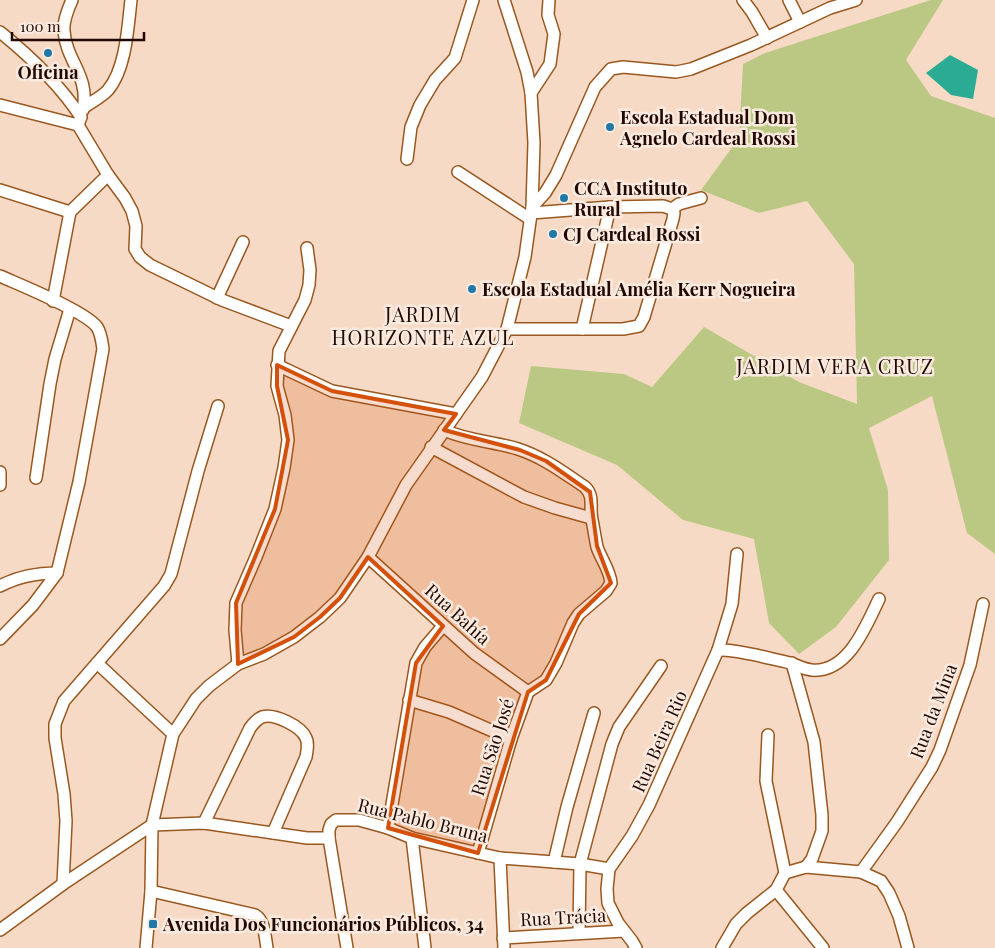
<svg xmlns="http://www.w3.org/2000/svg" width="995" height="948" font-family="'Playfair Display',serif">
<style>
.green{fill:#bbc883}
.water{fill:#2bab93}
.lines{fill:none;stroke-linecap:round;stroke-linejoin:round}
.minor-casing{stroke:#985820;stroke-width:14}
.minor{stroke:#fff;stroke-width:11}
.marked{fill:#d4510b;fill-opacity:0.2;stroke:#d4510b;stroke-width:4;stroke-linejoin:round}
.poi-dot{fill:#2179a8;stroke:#f9eadf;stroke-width:2}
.labels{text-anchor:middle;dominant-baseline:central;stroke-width:5;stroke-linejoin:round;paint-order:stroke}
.poi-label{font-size:18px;font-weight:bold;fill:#220800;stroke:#f9eadf;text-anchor:start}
.street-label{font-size:18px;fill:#220800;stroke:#f9eadf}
.quarter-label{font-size:20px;letter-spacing:1px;fill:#220800;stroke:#f9eadf}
</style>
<rect width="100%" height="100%" fill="#f7dac5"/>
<path class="green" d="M 931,0 L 943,0 L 906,60 L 931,96 L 995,118 L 995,554 L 967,533 L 932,396 L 869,428 L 888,490 L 889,560 L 836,627 L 799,654 L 769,623 L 754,539 L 683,520 L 617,465 L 519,423 L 531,366 L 624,374 L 652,387 L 704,327 L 799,382 L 857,404 L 854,264 L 807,201 L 759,213 L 701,190 L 739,138 L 743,64 L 765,53 Z"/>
<path class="water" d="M 950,55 L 978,70 L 973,99 L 951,95 L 926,73 Z"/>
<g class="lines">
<g class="minor-casing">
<g id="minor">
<path d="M 72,0 C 68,9 63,21 64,31 C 66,61 90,76 83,110"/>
<path d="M 743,0 L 752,12 L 767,38"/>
<path d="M 789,0 L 800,22"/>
<path d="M 0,32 C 31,57 59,84 81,117 L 78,125"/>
<path d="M 531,93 L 550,64 L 554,34 L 548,15 L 549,0"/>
<path d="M 0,105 L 78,125 L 108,175 L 125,198 L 132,211 L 136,226 L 135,249 L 140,257 L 150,265 L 222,300 L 291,326"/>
<path d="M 83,108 C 91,102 102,97 108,90 C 126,69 128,26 131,0"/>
<path d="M 407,159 L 411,127 L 420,105 L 435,80 L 455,58 L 473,0"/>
<path d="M 458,172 L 530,219"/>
<path d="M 0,190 L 70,212"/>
<path d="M 532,207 L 545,193 L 556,175 L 595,87 L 611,69 L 623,67 L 676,72 L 691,69 L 751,45 L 830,8 L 856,0"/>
<path d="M 672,209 L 679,204 L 701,198"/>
<path d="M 531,213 L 610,207 L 663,206 L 672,209"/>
<path d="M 0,276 C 20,285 85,311 97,327 C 101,333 102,342 103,349 L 79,482 L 57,573 L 33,605 L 0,639"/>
<path d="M 217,298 L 243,242"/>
<path d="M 53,301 L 70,212 L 108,175"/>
<path d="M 507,329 L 623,329 L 639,326 L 644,317 L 673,219 L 674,213 L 672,209"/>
<path d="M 582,329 L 610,207"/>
<path d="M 277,365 L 332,391 L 456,414"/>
<path d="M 444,430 C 468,441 493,441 518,449 C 543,457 564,473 585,487 C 595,497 589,507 592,520 C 594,529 595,538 597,547 C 601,559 610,570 611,583 L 606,591 L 579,614 L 573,623 L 556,663 L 546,680 L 528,692 L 511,739 L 478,853"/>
<path d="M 431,447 L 524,497 L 555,508 L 591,518"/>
<path d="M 0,472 L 0,485"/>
<path d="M 36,478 L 50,384 L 55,359 L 70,309"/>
<path d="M 368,557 L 474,653 L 528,692"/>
<path d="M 0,586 C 19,576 36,573 57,573"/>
<path d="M 718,650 C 731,649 743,653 756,655 C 767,658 779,660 790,663 C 797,665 803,669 812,670 C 848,673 866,626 879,599"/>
<path d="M 97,663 L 173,734"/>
<path d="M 792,663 L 814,742 L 822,815 L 822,831 L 812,859 L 806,867"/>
<path d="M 238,664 L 235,630 L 236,603 L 256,557 L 275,509 L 284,468 L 288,440 L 285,415 L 277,386 L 279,351 L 305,300 L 309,285 L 310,270 L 307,248"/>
<path d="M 409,700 L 449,712 L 511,739"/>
<path d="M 768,735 L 766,781 L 785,873"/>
<path d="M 204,823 L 250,728 C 253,724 257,719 262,717 C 274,713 301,726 306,738 C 309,744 307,751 306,757 L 273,833"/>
<path d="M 152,825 L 204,823 L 307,838 L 329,838"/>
<path d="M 388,828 L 416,663 L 425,647 L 443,626"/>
<path d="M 412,838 L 425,948"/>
<path d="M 500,858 L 504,948"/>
<path d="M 554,862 L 567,807 L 594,713"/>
<path d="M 861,872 L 897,822 L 932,767 L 940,750 L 970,665 L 983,604"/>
<path d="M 785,873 L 806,867 L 861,872 L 881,881 L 889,893 L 899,916 L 908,948"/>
<path d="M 63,884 L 66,821 L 64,794 L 55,738 L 55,724 L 64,701 L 164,586 L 171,574 L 198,471 L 218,406"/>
<path d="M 776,890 L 823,948"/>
<path d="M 151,891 L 255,915 C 265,921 265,937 267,948"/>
<path d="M 0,930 L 63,884 L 152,825"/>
<path d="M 579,933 L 580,864 L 612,744 L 619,727 L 661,666"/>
<path d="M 503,938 L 624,931"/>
<path d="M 146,948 L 151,891 L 152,825 L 173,734 L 196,699 L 209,686 L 238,664 L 264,654 L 294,637 L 320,617 L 340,598 L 368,557 L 406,485 L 482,377 L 507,329 L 525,257 L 532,207 L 534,143 L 531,93 L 527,72 L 504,0"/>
<path d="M 347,948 L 329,838 L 329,830 L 331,824 L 336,820 L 359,820 L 388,828 L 412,838 L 500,858 L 580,864 L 609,869"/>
<path d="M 636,948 L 632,941 L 618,923 L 608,903 L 607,889 L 609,869 L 632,836 L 649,805 L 718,650 L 732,604 L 737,554"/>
<path d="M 722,948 L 736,924 L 747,913 L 776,890 L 785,873"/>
</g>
</g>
<use href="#minor" class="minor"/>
</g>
<path class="marked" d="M 277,365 L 332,391 L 456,414 L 444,430 L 520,450 L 546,461 L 590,492 L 597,546 L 611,583 L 579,614 L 546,680 L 528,692 L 478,853 L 388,828 L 416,663 L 443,626 L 368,557 L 340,598 L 320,617 L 294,637 L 238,664 L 236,603 L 275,509 L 288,440 L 277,386 Z"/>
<g class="poi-dot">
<circle cx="48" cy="53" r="5"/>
<circle cx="610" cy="127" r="5"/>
<circle cx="564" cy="198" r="5"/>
<circle cx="553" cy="234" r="5"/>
<circle cx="472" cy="289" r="5"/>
<rect x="148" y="919" width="10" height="10" rx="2.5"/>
</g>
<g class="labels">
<g class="poi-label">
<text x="48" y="72" text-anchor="middle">Oficina</text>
<text x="620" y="117">Escola Estadual Dom<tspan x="620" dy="21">Agnelo Cardeal Rossi</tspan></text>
<text x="574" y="188">CCA Instituto<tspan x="574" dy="21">Rural</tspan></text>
<text x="563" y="234">CJ Cardeal Rossi</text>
<text x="482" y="289">Escola Estadual Amélia Kerr Nogueira</text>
<text x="163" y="924">Avenida Dos Funcionários Públicos, 34</text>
</g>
<g class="street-label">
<text transform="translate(458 614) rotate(42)">Rua Bahía</text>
<text transform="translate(933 711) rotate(-69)">Rua da Mina</text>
<text transform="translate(659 741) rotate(-66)">Rua Beira Rio</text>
<text transform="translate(492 747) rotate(-72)">Rua São José</text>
<text transform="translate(423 820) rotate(14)">Rua Pablo Bruna</text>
<text transform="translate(563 917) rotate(-3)">Rua Trácia</text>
</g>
<g class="quarter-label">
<text x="423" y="313">JARDIM<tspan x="423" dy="23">HORIZONTE AZUL</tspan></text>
<text x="835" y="365">JARDIM VERA CRUZ</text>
</g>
</g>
<path d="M12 32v8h132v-8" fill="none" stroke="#220800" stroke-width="2.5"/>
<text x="20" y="32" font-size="15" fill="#220800" stroke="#f9eadf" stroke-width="4" paint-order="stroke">100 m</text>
</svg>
